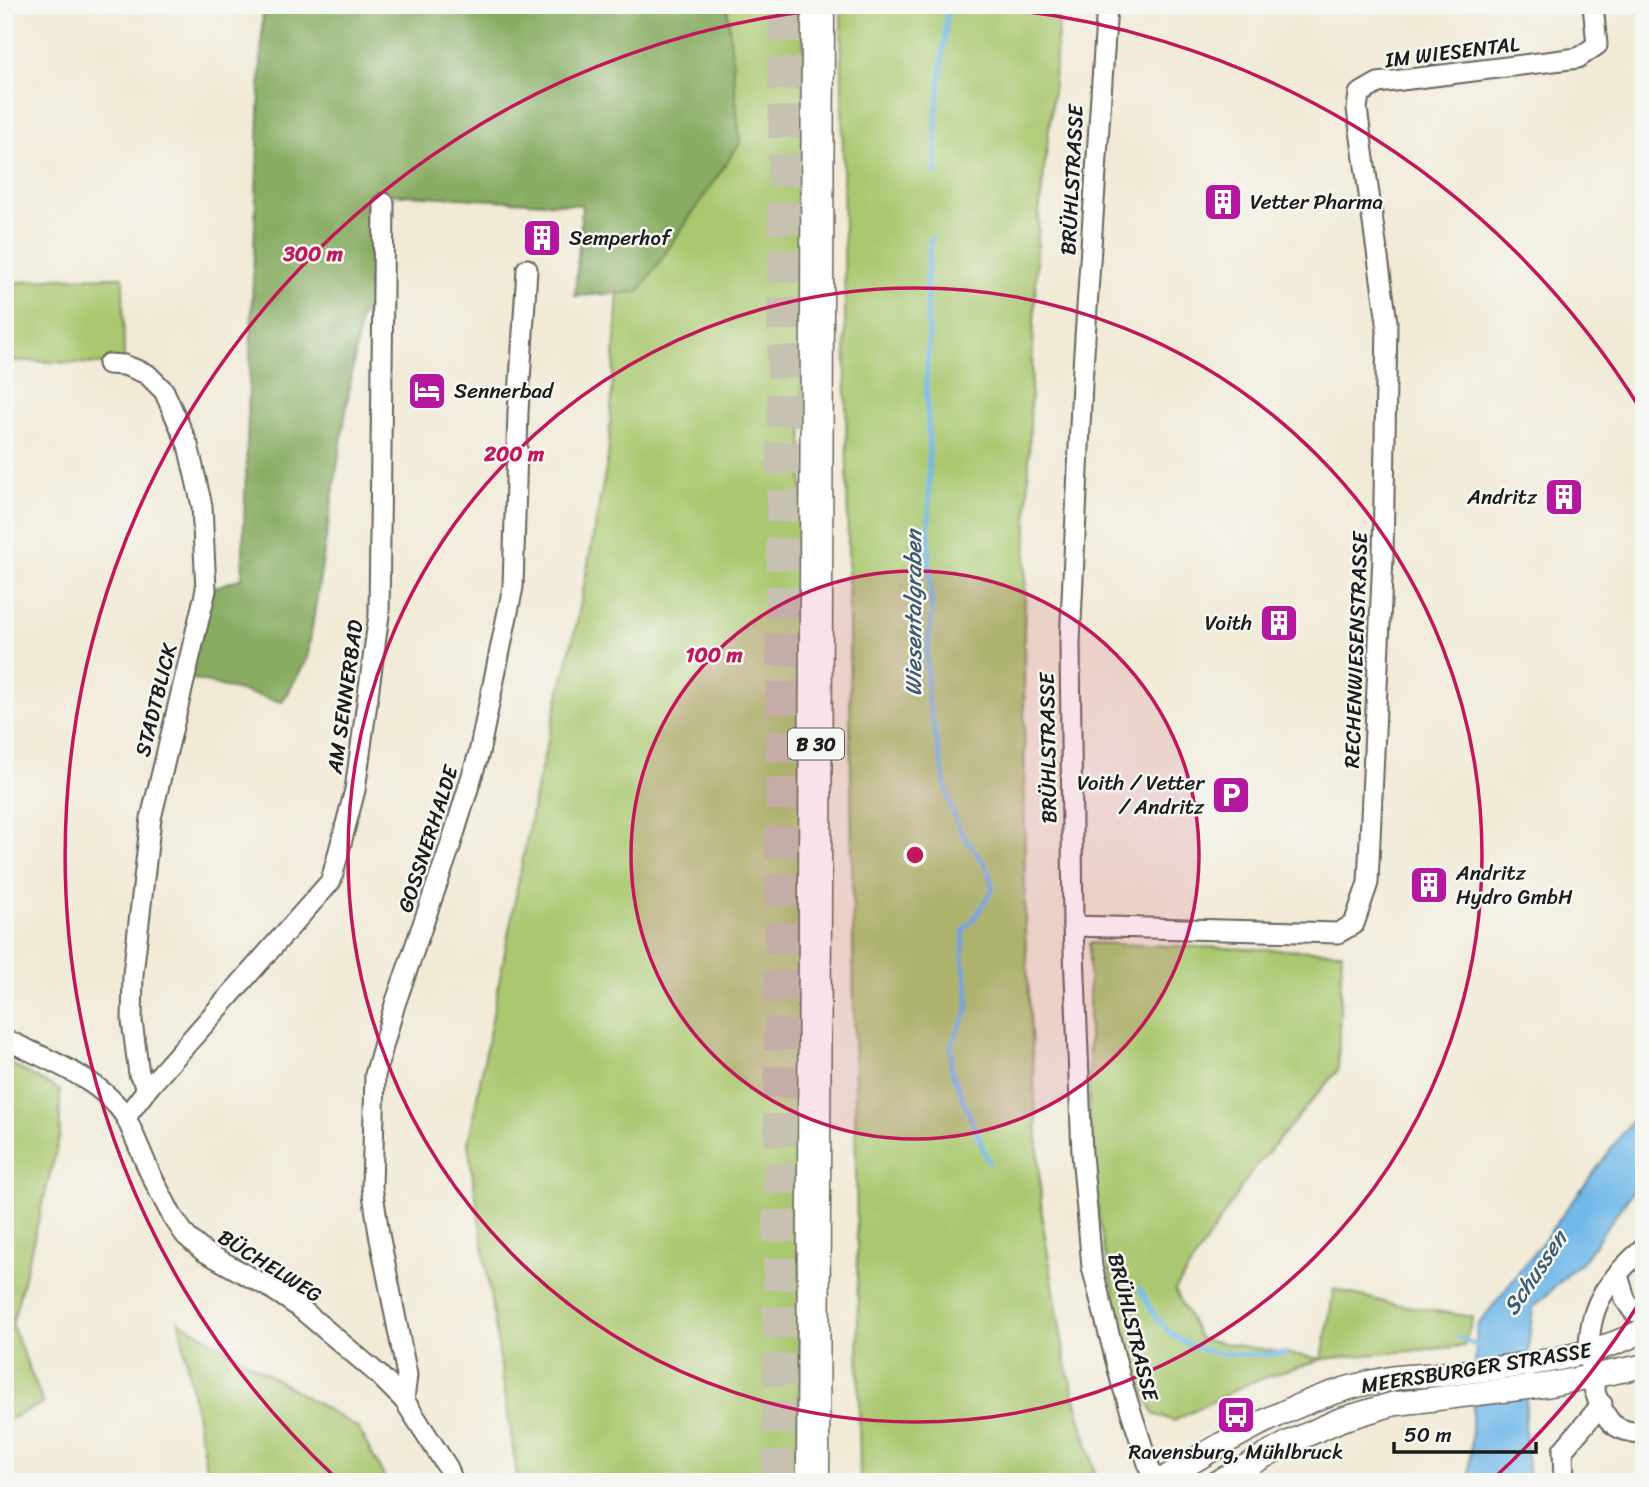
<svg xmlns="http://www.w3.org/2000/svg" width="1649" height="1487" font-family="Sriracha,sans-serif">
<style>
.green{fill:#aac86f;stroke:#637246;stroke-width:2}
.forest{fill:#87ac62;stroke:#52643f;stroke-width:2}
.water{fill:#70b8e8;stroke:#466a82;stroke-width:2}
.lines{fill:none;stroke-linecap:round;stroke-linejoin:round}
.stream{stroke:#70b8e8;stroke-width:5}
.trunk-tunnel{stroke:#c6c1b1;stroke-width:32;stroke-dasharray:32 16;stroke-linecap:butt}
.minor-casing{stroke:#67645d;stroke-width:23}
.tertiary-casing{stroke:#67645d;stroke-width:26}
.trunk-casing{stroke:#67645d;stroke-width:35}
.minor{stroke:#fff;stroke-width:19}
.tertiary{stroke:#fff;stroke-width:23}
.trunk{stroke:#fff;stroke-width:32}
.ring{fill:none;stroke:#c2185b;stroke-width:3.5}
.labels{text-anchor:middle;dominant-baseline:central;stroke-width:5;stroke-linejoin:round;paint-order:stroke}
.shield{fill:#f6f6f2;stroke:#5d5d5c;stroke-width:2}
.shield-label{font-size:19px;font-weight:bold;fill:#1c1c1c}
.street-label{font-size:21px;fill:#1c1c1c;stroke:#f6f6f2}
.poi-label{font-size:21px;fill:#1c1c1c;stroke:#f6f6f2;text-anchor:start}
.water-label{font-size:23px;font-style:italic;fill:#3e5a6e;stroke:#f6f6f2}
.centre{fill:#c2185b;stroke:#f6f6f2;stroke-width:3.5}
.ring-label{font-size:21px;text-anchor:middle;font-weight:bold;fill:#c2185b;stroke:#f6f6f2;stroke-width:5;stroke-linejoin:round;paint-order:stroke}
</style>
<rect width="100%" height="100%" fill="#f6f6f2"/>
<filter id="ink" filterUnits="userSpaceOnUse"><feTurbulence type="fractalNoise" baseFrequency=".0143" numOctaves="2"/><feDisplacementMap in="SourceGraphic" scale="14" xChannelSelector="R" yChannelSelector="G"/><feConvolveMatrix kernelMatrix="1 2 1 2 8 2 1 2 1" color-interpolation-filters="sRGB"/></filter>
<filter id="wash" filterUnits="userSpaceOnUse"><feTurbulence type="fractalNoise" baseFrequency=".00686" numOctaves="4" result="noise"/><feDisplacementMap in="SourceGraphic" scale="28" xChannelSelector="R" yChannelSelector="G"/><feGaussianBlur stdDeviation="1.57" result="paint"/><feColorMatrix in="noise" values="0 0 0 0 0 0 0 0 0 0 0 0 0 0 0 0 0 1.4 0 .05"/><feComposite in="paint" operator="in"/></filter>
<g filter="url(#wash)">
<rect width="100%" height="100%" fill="#f1ead6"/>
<g class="green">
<path d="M 727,5 L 804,5 L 799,1482 L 518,1482 L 468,1144 L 537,785 L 577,622 L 608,458 L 618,293 L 639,292 L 740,143 Z"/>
<path d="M 841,5 L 1060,5 L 1052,105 L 1039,214 L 1031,389 L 1024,631 L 1025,929 L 1042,1217 L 1066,1364 L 1095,1473 L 1062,1482 L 860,1482 Z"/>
<path d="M 123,277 L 124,365 L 5,360 L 5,284 L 57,278 Z"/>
<path d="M 1089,943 L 1342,952 L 1338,1070 L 1252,1171 L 1175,1290 L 1200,1339 L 1322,1359 L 1334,1289 L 1388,1303 L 1473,1317 L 1464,1346 L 1323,1359 L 1249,1383 L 1174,1421 L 1153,1414 L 1130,1356 L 1104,1250 L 1089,1153 Z"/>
<path d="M 5,1061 L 60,1090 L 60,1135 L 12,1325 L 43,1403 L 5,1421 Z"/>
<path d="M 1644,1268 L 1644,1303 L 1639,1301 L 1634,1290 Z"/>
<path d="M 179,1321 L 358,1428 L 387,1482 L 209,1482 Z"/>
</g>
<path class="forest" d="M 263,5 L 727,5 L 740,143 L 639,292 L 575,296 L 582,205 L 372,193 L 379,314 L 361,315 L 307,660 L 282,702 L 186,677 L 206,590 L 242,578 Z"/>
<path class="water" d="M 1644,1104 L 1644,1175 L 1585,1258 L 1533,1308 L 1529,1340 L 1525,1429 L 1529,1482 L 1469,1482 L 1477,1326 L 1544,1240 Z"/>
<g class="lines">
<g class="stream">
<path d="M 936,174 L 936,121 L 948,5"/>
<path d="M 931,238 L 926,289 L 929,338 L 926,383 L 929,441 L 929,559 L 932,611 L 927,656 L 927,694 L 949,801 L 959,829 L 988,869 L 993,889 L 976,916 L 963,931 L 963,961 L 968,987 L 968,1010 L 951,1045 L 951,1069 L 989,1163"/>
<path d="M 1140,1289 C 1145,1298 1150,1308 1156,1317 C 1187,1360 1238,1356 1285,1353"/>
<path d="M 1459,1337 L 1481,1348"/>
</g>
</g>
</g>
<g filter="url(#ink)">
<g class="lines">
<path class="trunk-tunnel" d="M 778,1482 L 785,5"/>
<g class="minor-casing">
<g id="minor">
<path d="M 1107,5 L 1082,383 L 1070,643 L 1073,926 L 1082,1154 L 1092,1267 L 1121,1381 L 1154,1482"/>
<path d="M 108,364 L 124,365 L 147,374 L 164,391 L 188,445 L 202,506 L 206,590 L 151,818 L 133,974 L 132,1021 L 139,1074 L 148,1088"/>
<path d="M 1073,926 L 1338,933 L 1354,924 L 1368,883 L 1383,556 L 1387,322 L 1357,109 L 1359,94 L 1378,83 L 1578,58 L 1597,45 L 1593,5"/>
<path d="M 5,1039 C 47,1060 99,1077 126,1117 L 150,1173 L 172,1216 L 186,1236 L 203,1251 L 272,1289 L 300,1308 L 378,1374 L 404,1400 L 448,1468 L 453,1482"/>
<path d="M 126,1117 L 148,1088 L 331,881 L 355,790 L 379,615 L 384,203"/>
<path d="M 1644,1248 C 1629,1261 1615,1275 1604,1292 C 1582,1327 1585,1387 1609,1420 C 1616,1430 1633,1433 1644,1433"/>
<path d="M 1618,1275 L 1625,1299 L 1633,1311 L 1644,1314"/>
<path d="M 404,1400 L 407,1375 L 379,1234 L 372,1187 L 375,1075 L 395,1004 L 450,847 L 479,753 L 513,587 L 518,412 L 527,269"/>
<path d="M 1564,1482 L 1563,1450 L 1602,1404"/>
</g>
</g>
<g class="tertiary-casing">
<g id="tertiary">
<path d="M 1159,1482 C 1229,1438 1306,1393 1387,1379 C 1407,1375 1427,1376 1446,1374 C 1508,1367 1589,1360 1644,1330"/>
<path d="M 1218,1482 L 1288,1443 L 1340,1420 L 1393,1404 L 1548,1385 L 1644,1366"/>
</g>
</g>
<g class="trunk-casing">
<path id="trunk" d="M 813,1482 L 818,5"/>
</g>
<use href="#minor" class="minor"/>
<use href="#tertiary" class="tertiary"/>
<use href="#trunk" class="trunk"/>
</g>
</g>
<circle cx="915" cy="855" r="284" fill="#c2185b" fill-opacity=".12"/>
<g class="ring">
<circle cx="915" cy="855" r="284"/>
<circle cx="915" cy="855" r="567"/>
<path d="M1641 1300A851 851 0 0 1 1495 1477M335 1477A851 851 0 0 1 863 6M967 6A851 851 0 0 1 1641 410"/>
</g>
<defs>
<g id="building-square" transform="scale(2.0125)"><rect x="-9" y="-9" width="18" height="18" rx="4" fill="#b5179e" stroke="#f6f6f2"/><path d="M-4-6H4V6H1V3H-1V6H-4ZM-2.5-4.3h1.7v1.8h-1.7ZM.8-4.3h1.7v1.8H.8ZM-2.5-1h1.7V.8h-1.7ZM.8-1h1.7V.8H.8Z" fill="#fff"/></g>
<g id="hotel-square" transform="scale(2.0125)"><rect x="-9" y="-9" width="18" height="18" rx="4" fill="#b5179e" stroke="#f6f6f2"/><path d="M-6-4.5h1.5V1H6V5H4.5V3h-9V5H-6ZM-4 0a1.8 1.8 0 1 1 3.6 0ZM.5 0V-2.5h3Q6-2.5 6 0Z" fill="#fff"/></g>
<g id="parking-square" transform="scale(2.0125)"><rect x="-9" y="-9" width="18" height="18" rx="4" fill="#b5179e" stroke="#f6f6f2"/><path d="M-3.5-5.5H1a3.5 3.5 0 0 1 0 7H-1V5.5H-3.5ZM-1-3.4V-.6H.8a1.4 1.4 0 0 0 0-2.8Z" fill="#fff"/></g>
<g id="bus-square" transform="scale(2.0125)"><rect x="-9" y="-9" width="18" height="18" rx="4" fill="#b5179e" stroke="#f6f6f2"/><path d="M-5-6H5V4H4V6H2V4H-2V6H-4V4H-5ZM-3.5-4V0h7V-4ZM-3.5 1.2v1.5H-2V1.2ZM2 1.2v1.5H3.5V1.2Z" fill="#fff"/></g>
</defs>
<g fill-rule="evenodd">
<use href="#building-square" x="1223" y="202"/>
<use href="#building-square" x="542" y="238"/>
<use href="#hotel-square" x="427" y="391"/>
<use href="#building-square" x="1564" y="497"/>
<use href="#building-square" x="1279" y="623"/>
<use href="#parking-square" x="1231" y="795"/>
<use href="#building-square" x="1429" y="885"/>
<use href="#bus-square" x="1236" y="1415"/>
</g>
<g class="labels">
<rect class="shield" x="788" y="728.5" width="56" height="31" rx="5"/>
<g class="shield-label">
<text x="816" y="744">B 30</text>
</g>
<g class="street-label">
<text transform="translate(1452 52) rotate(-7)">IM WIESENTAL</text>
<text transform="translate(1072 180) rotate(-87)">BRÜHLSTRASSE</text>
<text transform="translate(1356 650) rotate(-88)">RECHENWIESENSTRASSE</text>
<text transform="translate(345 697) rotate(-82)">AM SENNERBAD</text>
<text transform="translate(156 700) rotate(-76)">STADTBLICK</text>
<text transform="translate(1048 748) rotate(-91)">BRÜHLSTRASSE</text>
<text transform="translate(428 839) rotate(-72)">GOSSNERHALDE</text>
<text transform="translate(270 1266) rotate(32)">BÜCHELWEG</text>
<text transform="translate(1133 1327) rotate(76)">BRÜHLSTRASSE</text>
<text transform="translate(1476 1368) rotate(-9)">MEERSBURGER STRASSE</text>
</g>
<g class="poi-label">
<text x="1250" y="202">Vetter Pharma</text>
<text x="569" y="238">Semperhof</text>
<text x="454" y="391">Sennerbad</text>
<text x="1537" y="497" text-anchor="end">Andritz</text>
<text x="1252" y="623" text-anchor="end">Voith</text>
<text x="1204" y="783" text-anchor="end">Voith / Vetter<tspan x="1204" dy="24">/ Andritz</tspan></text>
<text x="1456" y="873">Andritz<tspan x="1456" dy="24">Hydro GmbH</tspan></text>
<text x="1236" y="1452" text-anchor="middle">Ravensburg, Mühlbruck</text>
</g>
<g class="water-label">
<text transform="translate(913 613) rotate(-90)">Wiesentalgraben</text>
<text transform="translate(1535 1273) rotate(-56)">Schussen</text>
</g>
</g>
<circle cx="915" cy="855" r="10" class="centre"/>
<g class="ring-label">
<text x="313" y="261">300 m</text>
<text x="514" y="461">200 m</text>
<text x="714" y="662">100 m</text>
</g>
<rect width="1649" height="1487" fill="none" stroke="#f6f6f2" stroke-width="28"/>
<path d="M1394 1442v10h142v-10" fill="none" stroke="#1c1c1c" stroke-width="3.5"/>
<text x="1404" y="1442" font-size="21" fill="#1c1c1c" stroke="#f6f6f2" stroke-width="5" paint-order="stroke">50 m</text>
</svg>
